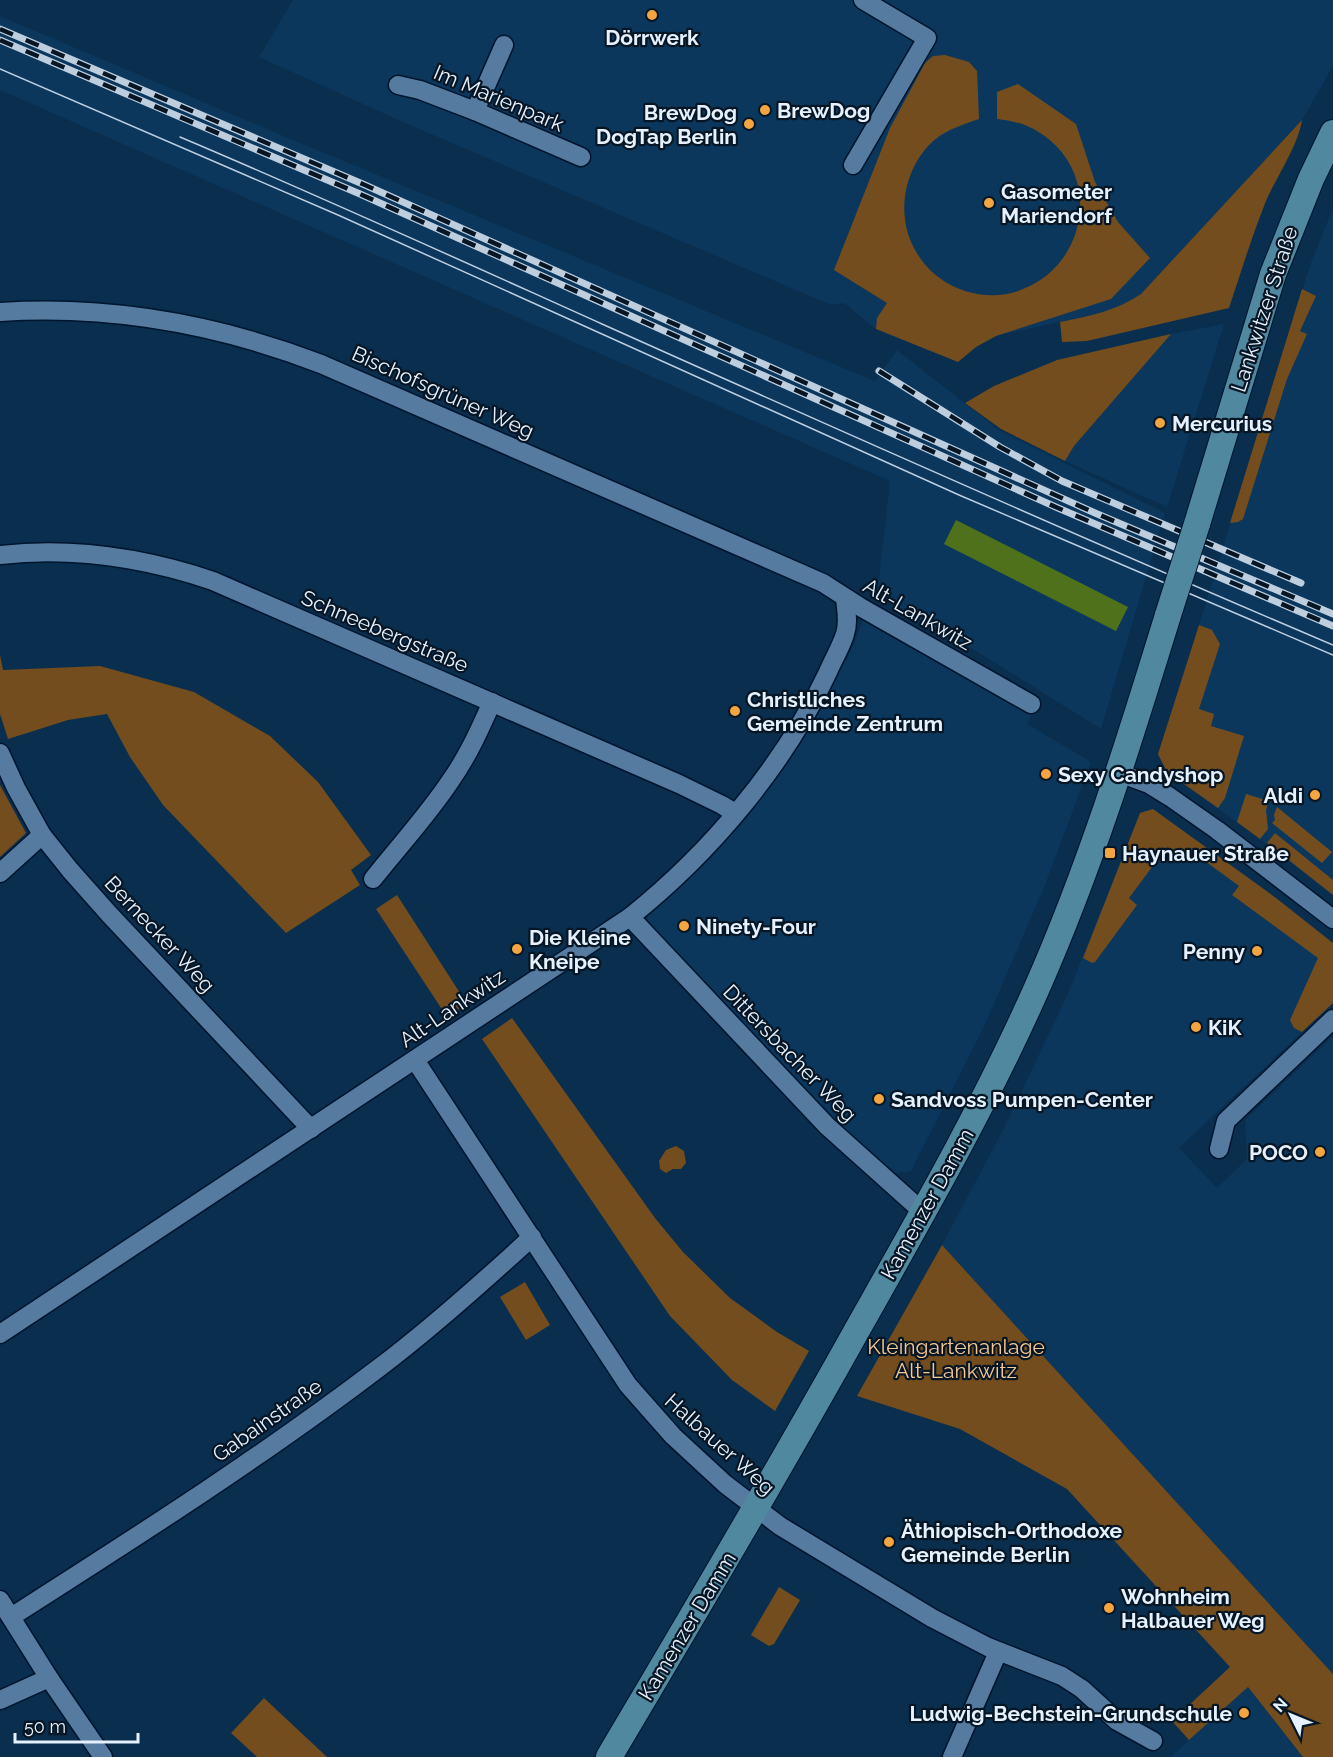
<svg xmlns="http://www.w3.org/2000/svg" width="1333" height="1757" font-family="Raleway,sans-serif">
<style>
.built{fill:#0b375d}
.green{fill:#734d1d}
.water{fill:#4f711c}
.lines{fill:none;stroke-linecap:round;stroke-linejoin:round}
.minor-casing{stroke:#00152d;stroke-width:21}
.secondary-casing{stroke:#00152d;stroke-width:28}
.minor{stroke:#567ba0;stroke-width:18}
.secondary{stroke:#5088a0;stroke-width:26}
.tram{stroke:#bdcede;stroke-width:1.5}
.rail-casing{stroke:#bdcede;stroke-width:7}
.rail{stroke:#071624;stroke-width:4.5;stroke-dasharray:14;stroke-linecap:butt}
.secondary-bridge-casing{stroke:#00152d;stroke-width:28;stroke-linecap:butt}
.secondary-bridge{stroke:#5088a0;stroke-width:26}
.poi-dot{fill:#f2a541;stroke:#071624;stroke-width:2}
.labels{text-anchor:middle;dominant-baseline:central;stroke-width:4.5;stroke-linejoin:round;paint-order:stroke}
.poi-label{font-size:21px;font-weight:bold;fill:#e5f1fe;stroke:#071624;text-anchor:start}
.street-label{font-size:21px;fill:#e5f1fe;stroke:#071624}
.park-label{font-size:21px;fill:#f7c791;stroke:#071624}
</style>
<rect width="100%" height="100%" fill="#092e4e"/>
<g class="built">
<path d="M 293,0 L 1333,0 L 1333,66 L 1302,120 L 1141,294 L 1125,305 L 1105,312 L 996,336 L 976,347 L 958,362 L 876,329 L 844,303 L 831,305 L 405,123 L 259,57 Z"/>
<path d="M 0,16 L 293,140 L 875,381 L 897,350 L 1000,431 L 1165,513 L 1101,729 L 968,646 L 877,595 L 890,481 L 0,90 Z"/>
<path d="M 1333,208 L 1333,895 L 1260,839 L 1167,772 L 1158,754 L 1212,631 L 1199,625 L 1310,265 Z"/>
<path d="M 1224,324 L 1167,507 L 1065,461 L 1074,446 L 1171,334 Z"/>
<path d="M 863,620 L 876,623 L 1032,714 L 1027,724 L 1091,762 L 1045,885 L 984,1027 L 911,1171 L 896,1173 L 829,1119 L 647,924 L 648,916 L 651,912 L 698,870 L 754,803 L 822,702 L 852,649 Z"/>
<path d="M 1153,809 L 1276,898 L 1333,943 L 1333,1003 L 1179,1148 L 1217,1188 L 1247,1159 L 1245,1120 L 1333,1036 L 1333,1674 L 942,1245 L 1005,1126 L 1067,996 L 1140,813 Z"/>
<path d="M 1248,1687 L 1303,1757 L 1171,1757 L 1189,1740 Z"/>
</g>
<g class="green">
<path d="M 945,55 L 969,62 L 977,71 L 979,119 C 966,123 953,128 941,135 C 906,159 894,211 914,248 C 925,269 943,284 965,291 C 984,297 1005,297 1023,289 C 1089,263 1102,172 1040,133 C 1027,124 1013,121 997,119 L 997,92 L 1018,84 L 1076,124 L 1095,182 L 1118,222 L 1150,258 L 1111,299 L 996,336 L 976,347 L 958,362 L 876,329 L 877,318 L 887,303 L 834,270 L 890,128 L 925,63 L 933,56 Z"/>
<path d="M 1302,120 C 1298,146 1277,176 1266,201 C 1252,236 1241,272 1229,308 L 1087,341 L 1062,342 L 1060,322 C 1089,316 1116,311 1141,294 Z"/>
<path d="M 1302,289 L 1316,296 L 1300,331 L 1307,334 L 1287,379 L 1243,519 L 1238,522 L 1230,523 Z"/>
<path d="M 1171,334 L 1074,446 L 1065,461 L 1001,429 L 965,403 L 994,386 L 1057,360 Z"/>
<path d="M 1199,625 L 1212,630 L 1220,644 L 1199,709 L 1214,714 L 1211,726 L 1244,736 L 1225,798 L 1218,808 L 1167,772 L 1158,754 Z"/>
<path d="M 0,655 L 3,670 L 100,666 L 194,692 L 270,736 L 318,782 L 371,855 L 351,870 L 360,885 L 286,933 L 163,805 L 130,757 L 107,714 L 68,720 L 8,739 L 0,714 Z"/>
<path d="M 0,785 L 26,833 L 0,857 Z"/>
<path d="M 1246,794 L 1269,801 L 1266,810 L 1268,829 L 1260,839 L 1237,822 Z"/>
<path d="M 1277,807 L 1332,852 L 1322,863 L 1272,823 L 1275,820 L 1274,815 Z"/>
<path d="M 1153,809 L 1276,898 L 1333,943 L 1333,1003 L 1302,1032 L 1294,1028 L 1290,1020 L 1318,958 L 1232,895 L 1239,886 L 1190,850 L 1183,858 L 1167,847 L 1129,898 L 1137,905 L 1095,962 L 1092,963 L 1083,958 L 1140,813 Z"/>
<path d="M 1275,833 L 1333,880 L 1333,895 L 1267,843 Z"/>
<path d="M 397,895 L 467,1004 L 447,1017 L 376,909 Z"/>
<path d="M 512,1018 L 655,1218 L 683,1252 L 730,1298 L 777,1332 L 809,1351 L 775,1411 L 732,1380 L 670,1316 L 482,1039 Z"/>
<path d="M 676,1146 L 684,1151 L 686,1163 L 681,1169 L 673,1169 L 666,1173 L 660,1169 L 659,1161 L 666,1150 Z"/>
<path d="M 942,1245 L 1333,1674 L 1333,1757 L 1303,1757 L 1248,1687 L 1189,1740 L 1172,1721 L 1230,1667 L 1067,1489 L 960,1429 L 857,1396 Z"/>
<path d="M 525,1282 L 550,1325 L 526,1340 L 500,1297 Z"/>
<path d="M 779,1587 L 800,1600 L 774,1644 L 769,1646 L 751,1635 Z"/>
<path d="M 264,1698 L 327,1757 L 257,1757 L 231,1733 Z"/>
</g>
<path class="water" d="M 956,520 L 1128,607 L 1116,631 L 944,544 Z"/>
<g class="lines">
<g class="minor-casing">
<g id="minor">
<path d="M 398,85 L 420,90 L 475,111 L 581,157"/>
<path d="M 475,111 L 504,45"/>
<path d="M 853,165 L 927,38 L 863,0"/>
<path d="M 0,312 C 112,305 217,324 321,364 L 823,583 L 862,608 L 1031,704"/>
<path d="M 0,555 C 72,547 145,558 213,581 L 679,784 L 722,805 L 735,813"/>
<path d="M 0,753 L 16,788 L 42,835 L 70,870 L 109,914 L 311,1129"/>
<path d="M 1119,773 L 1149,784 L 1170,797 L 1217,830 L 1333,919"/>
<path d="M 0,873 L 42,835"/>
<path d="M 373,879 C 399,846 428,815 451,780 C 468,756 480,729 492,702"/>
<path d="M 630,917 L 827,1126 L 924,1213"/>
<path d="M 415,1060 L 628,1385 L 673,1436 L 725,1484 L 780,1526 L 932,1618 L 988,1647 L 1062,1676 L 1082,1689 L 1117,1721 L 1153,1741"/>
<path d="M 1219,1149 L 1226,1121 L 1333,1019"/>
<path d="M 0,1334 L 630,917 C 710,853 784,766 828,672 C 833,660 841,647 845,634 C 849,622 846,610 845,598"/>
<path d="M 0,1600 L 49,1678 L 103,1757"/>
<path d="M 11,1617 C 136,1537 262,1457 380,1367 C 433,1327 483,1282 532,1237"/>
<path d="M 0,1700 L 49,1678"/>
<path d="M 952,1757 L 998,1652"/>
</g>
</g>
<g class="secondary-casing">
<g id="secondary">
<path d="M 1197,524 L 1273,274 L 1311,179 L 1333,133"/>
<path d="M 609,1757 C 693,1615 777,1474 857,1330 C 920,1218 984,1107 1036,990 C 1090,868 1129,742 1168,615"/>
</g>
</g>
<use href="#minor" class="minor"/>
<use href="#secondary" class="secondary"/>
<g class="tram">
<path d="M 0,69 L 338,215 L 959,495 L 1333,655"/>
<path d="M 180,137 C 322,197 462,261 602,324 C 845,433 1088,541 1333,645"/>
</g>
<g class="rail-casing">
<g id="rail">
<path d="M 0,29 L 365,185 L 1095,513 L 1333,614"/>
<path d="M 0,40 L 360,194 L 1058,508 L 1333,626"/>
<path d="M 879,371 L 1000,447 L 1062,481 L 1301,583"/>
</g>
</g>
<use href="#rail" class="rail"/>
<g class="secondary-bridge-casing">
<path id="secondary-bridge" d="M 1168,615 L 1197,524"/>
</g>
<use href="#secondary-bridge" class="secondary-bridge"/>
</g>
<g class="poi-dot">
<circle cx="652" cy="15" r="6"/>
<circle cx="765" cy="110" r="6"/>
<circle cx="749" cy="124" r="6"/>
<circle cx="989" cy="203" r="6"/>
<circle cx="1160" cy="423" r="6"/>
<circle cx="735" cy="711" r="6"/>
<circle cx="1046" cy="774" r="6"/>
<circle cx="1315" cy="795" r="6"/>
<rect x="1104" y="847" width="12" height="12" rx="3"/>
<circle cx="684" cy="926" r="6"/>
<circle cx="517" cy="949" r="6"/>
<circle cx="1257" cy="951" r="6"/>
<circle cx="1196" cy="1027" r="6"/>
<circle cx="879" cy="1099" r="6"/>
<circle cx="1320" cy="1152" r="6"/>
<circle cx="889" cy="1542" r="6"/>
<circle cx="1109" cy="1608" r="6"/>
<circle cx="1244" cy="1713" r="6"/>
</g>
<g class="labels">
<g class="poi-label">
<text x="652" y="37" text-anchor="middle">Dörrwerk</text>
<text x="777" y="110">BrewDog</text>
<text x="737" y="112" text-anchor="end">BrewDog<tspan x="737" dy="24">DogTap Berlin</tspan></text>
<text x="1001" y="191">Gasometer<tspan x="1001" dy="24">Mariendorf</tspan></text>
<text x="1172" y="423">Mercurius</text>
<text x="747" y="699">Christliches<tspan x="747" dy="24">Gemeinde Zentrum</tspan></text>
<text x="1058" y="774">Sexy Candyshop</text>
<text x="1303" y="795" text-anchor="end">Aldi</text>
<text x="1122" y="853">Haynauer Straße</text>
<text x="696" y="926">Ninety-Four</text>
<text x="529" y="937">Die Kleine<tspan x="529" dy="24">Kneipe</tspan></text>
<text x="1245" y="951" text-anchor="end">Penny</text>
<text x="1208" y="1027">KiK</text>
<text x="891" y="1099">Sandvoss Pumpen-Center</text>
<text x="1308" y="1152" text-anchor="end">POCO</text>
<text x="901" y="1530">Äthiopisch-Orthodoxe<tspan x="901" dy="24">Gemeinde Berlin</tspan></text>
<text x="1121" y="1596">Wohnheim<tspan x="1121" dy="24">Halbauer Weg</tspan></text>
<text x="1232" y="1713" text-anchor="end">Ludwig-Bechstein-Grundschule</text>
</g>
<g class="street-label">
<text transform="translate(499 98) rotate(23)">Im Marienpark</text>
<text transform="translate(1264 309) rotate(-72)">Lankwitzer Straße</text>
<text transform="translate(443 392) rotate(24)">Bischofsgrüner Weg</text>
<text transform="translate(918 614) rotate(30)">Alt-Lankwitz</text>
<text transform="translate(385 631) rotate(23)">Schneebergstraße</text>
<text transform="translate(160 934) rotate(47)">Bernecker Weg</text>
<text transform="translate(452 1008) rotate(-34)">Alt-Lankwitz</text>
<text transform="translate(790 1053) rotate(46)">Dittersbacher Weg</text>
<text transform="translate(927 1204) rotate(-61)">Kamenzer Damm</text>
<text transform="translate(267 1420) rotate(-35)">Gabainstraße</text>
<text transform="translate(720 1444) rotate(42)">Halbauer Weg</text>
<text transform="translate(687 1626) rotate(-59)">Kamenzer Damm</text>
</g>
<g class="park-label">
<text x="956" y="1346">Kleingartenanlage<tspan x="956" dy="24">Alt-Lankwitz</tspan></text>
</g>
</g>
<g transform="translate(1291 1715) rotate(313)" stroke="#071624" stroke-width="4.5" paint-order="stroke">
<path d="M0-4.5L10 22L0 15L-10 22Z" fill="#e5f1fe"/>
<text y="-9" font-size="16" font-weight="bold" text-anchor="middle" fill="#e5f1fe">N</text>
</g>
<path d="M15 1733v9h123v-9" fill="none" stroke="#e5f1fe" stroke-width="3"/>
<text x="24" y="1733" font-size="18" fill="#e5f1fe" stroke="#071624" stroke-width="4.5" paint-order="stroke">50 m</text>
</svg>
